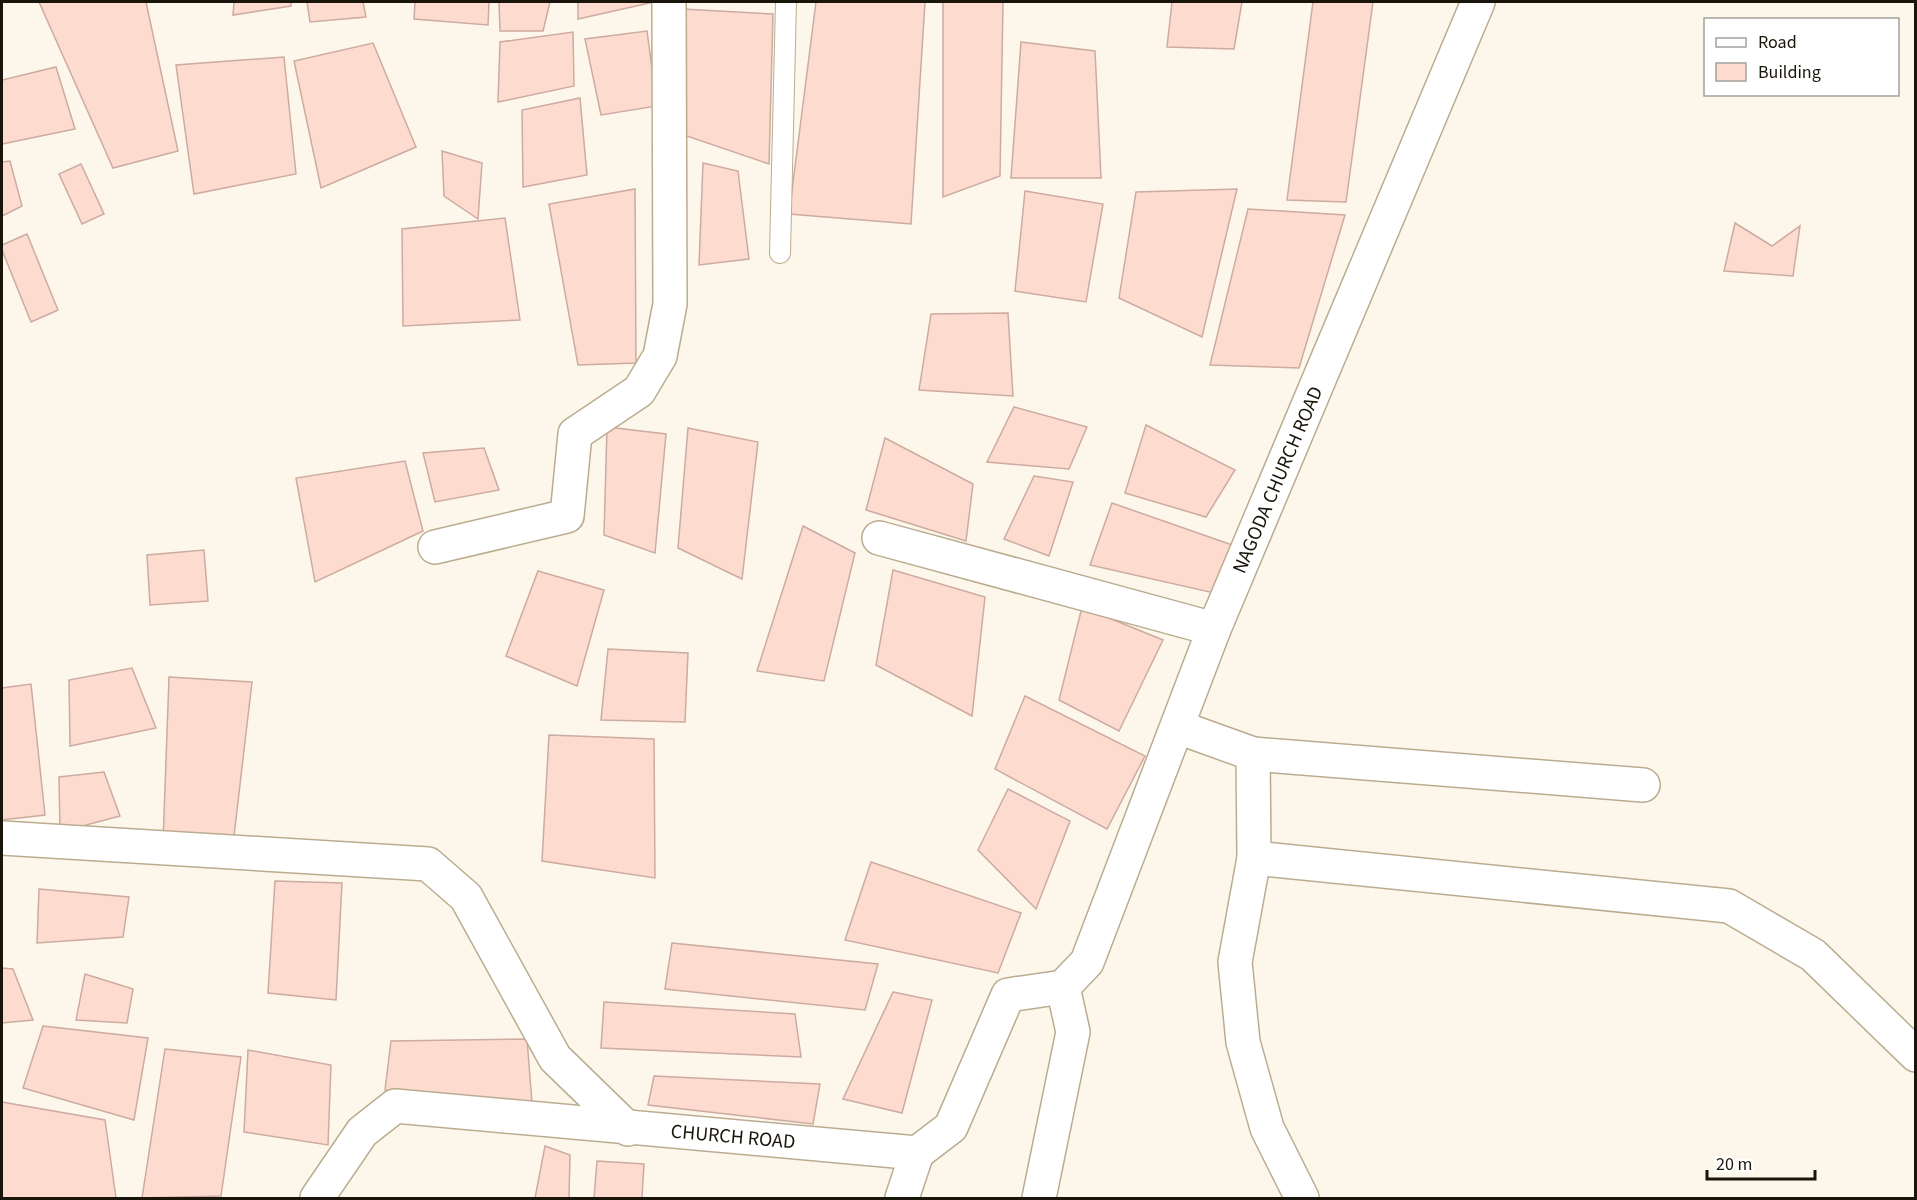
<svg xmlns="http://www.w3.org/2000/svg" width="1917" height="1200" font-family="'Source Sans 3',sans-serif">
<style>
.building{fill:#fedbcf;stroke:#cdaba0;stroke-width:1.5}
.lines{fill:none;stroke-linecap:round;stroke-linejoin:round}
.lane-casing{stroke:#bbac90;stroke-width:22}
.street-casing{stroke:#bbac90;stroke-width:36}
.lane{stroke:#fff;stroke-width:20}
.street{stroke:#fff;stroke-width:33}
.labels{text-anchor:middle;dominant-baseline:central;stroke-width:6;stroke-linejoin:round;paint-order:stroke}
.street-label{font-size:20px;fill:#1a150a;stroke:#fff}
</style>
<rect width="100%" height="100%" fill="#fdf7eb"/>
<g class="building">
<path d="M 39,2 L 146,2 L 178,151 L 113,168 Z"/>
<path d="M 234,2 L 291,2 L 291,6 L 233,15 Z"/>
<path d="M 307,2 L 363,2 L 366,17 L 310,22 Z"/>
<path d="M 415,2 L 489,2 L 488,25 L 414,19 Z"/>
<path d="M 499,2 L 550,2 L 543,31 L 500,31 Z"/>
<path d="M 578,2 L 654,2 L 578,19 Z"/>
<path d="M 816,2 L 925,2 L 911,224 L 789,214 Z"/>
<path d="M 943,2 L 1003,2 L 1000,176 L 943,197 Z"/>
<path d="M 1172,2 L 1242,2 L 1234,49 L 1167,47 Z"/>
<path d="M 1313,2 L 1373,2 L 1346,202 L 1287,200 Z"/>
<path d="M 683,9 L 773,14 L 769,164 L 678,133 Z"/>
<path d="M 647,31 L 657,106 L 601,115 L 585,39 Z"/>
<path d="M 573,32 L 574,86 L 498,102 L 500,42 Z"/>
<path d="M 1021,42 L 1095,51 L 1101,178 L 1011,178 Z"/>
<path d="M 373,43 L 416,147 L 321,188 L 294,61 Z"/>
<path d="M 284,57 L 296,174 L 194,194 L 176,65 Z"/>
<path d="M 56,67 L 75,129 L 2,144 L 2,80 Z"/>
<path d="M 580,98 L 587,175 L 523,187 L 522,110 Z"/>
<path d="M 442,151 L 482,163 L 478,219 L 444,196 Z"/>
<path d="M 10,161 L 22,206 L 2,216 L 2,162 Z"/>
<path d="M 703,163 L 738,171 L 749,259 L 699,265 Z"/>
<path d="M 81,164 L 104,214 L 82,224 L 59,174 Z"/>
<path d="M 635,189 L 636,363 L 578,365 L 549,204 Z"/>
<path d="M 1237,189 L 1202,337 L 1119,298 L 1136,192 Z"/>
<path d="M 1025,191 L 1103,204 L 1086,302 L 1015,291 Z"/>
<path d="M 1248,209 L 1345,215 L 1299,368 L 1210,365 Z"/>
<path d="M 505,218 L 520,320 L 403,326 L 402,229 Z"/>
<path d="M 1735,223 L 1772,246 L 1800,226 L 1793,276 L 1724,271 Z"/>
<path d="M 27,234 L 58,310 L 31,322 L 2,250 L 2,245 Z"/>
<path d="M 1008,313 L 1013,396 L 919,390 L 931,314 Z"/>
<path d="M 1014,407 L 1087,427 L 1069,469 L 987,462 Z"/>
<path d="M 1146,425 L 1235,470 L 1206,517 L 1125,493 Z"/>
<path d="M 607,427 L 666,434 L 655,553 L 604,535 Z"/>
<path d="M 688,428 L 758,442 L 742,579 L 678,548 Z"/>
<path d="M 885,438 L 973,484 L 966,541 L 866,510 Z"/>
<path d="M 484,448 L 499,490 L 435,502 L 423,453 Z"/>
<path d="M 405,461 L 423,531 L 315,582 L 296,478 Z"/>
<path d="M 1034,476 L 1073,482 L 1049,556 L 1004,539 Z"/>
<path d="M 1112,503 L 1235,546 L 1214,593 L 1090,565 Z"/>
<path d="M 803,526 L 855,553 L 824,681 L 757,671 Z"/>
<path d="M 204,550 L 208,601 L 150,605 L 147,555 Z"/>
<path d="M 893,570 L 985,597 L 972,716 L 876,665 Z"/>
<path d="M 538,571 L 604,590 L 577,686 L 506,656 Z"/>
<path d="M 1082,607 L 1163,640 L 1119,731 L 1059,700 Z"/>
<path d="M 608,649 L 688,653 L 685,722 L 601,720 Z"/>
<path d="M 132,668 L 156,728 L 70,746 L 69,680 Z"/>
<path d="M 169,677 L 252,682 L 234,836 L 163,843 Z"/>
<path d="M 31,684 L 45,815 L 2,820 L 2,688 Z"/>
<path d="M 1025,696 L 1145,756 L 1107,829 L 995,769 Z"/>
<path d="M 549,735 L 654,739 L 655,878 L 542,861 Z"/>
<path d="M 104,772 L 120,816 L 60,832 L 59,777 Z"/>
<path d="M 1008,789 L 1070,821 L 1036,909 L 978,850 Z"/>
<path d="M 871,862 L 1021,913 L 998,973 L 845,940 Z"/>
<path d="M 275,881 L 342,883 L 336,1000 L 268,993 Z"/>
<path d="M 39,889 L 129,897 L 123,937 L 37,943 Z"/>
<path d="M 672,943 L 878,964 L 865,1010 L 665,989 Z"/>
<path d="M 2,968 L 13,969 L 33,1020 L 2,1023 Z"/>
<path d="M 85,974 L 133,989 L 127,1023 L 76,1020 Z"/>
<path d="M 893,992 L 932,1000 L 902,1113 L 843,1099 Z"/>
<path d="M 604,1002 L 795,1014 L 801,1057 L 601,1048 Z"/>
<path d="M 43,1026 L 148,1038 L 134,1120 L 23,1088 Z"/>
<path d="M 527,1039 L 532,1103 L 385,1090 L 391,1041 Z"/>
<path d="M 165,1049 L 241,1057 L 221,1196 L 142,1198 Z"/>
<path d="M 248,1050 L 331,1065 L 328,1145 L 244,1132 Z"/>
<path d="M 654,1076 L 820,1084 L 813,1124 L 648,1105 Z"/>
<path d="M 2,1102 L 105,1120 L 116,1198 L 2,1198 Z"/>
<path d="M 545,1146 L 570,1155 L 569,1198 L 535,1198 Z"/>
<path d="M 597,1161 L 644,1164 L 642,1198 L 594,1198 Z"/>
</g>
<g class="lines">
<g class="lane-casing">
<path id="lane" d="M 780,253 L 786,2"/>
</g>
<g class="street-casing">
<g id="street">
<path d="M 879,538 L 1214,629"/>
<path d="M 435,547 L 567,516 L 575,434 L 639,391 L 660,356 L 670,304 L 669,2"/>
<path d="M 1178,727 L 1253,754 L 1254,858 L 1235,962 L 1243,1042 L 1267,1128 L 1302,1198"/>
<path d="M 1253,754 L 1643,785"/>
<path d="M 2,838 L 428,864 L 466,897 L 555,1058 L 628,1129"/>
<path d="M 1254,858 L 1729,906 L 1813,955 L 1916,1055"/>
<path d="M 317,1198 L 362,1132 L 395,1106 L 917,1153 L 951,1127 L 1008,995 L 1063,987 L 1087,962 L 1214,629 L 1478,2"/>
<path d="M 902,1198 L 917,1153"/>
<path d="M 1039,1198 L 1073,1032 L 1063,987"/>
</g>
</g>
<use href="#lane" class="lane"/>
<use href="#street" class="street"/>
</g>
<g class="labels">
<g class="street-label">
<text transform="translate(1278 480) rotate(-67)">NAGODA CHURCH ROAD</text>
<text transform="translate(733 1137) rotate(5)">CHURCH ROAD</text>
</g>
</g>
<rect width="1917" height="1200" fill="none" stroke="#1a150a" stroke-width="6"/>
<rect x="1704" y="18" width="195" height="78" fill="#ffffff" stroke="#a3a19d" stroke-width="1.5"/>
<rect x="1716" y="38" width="30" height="9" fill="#ffffff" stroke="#a3a19d" stroke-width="1.5"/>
<text x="1758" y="48" font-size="18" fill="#1a150a">Road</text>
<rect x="1716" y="63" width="30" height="18" fill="#fedbcf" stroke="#a3a19d" stroke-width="1.5"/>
<text x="1758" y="78" font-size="18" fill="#1a150a">Building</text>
<path d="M1707 1170v9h108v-9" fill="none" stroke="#1a150a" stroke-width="3"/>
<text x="1716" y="1170" font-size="18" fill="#1a150a" stroke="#ffffff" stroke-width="4.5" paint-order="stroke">20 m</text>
</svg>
